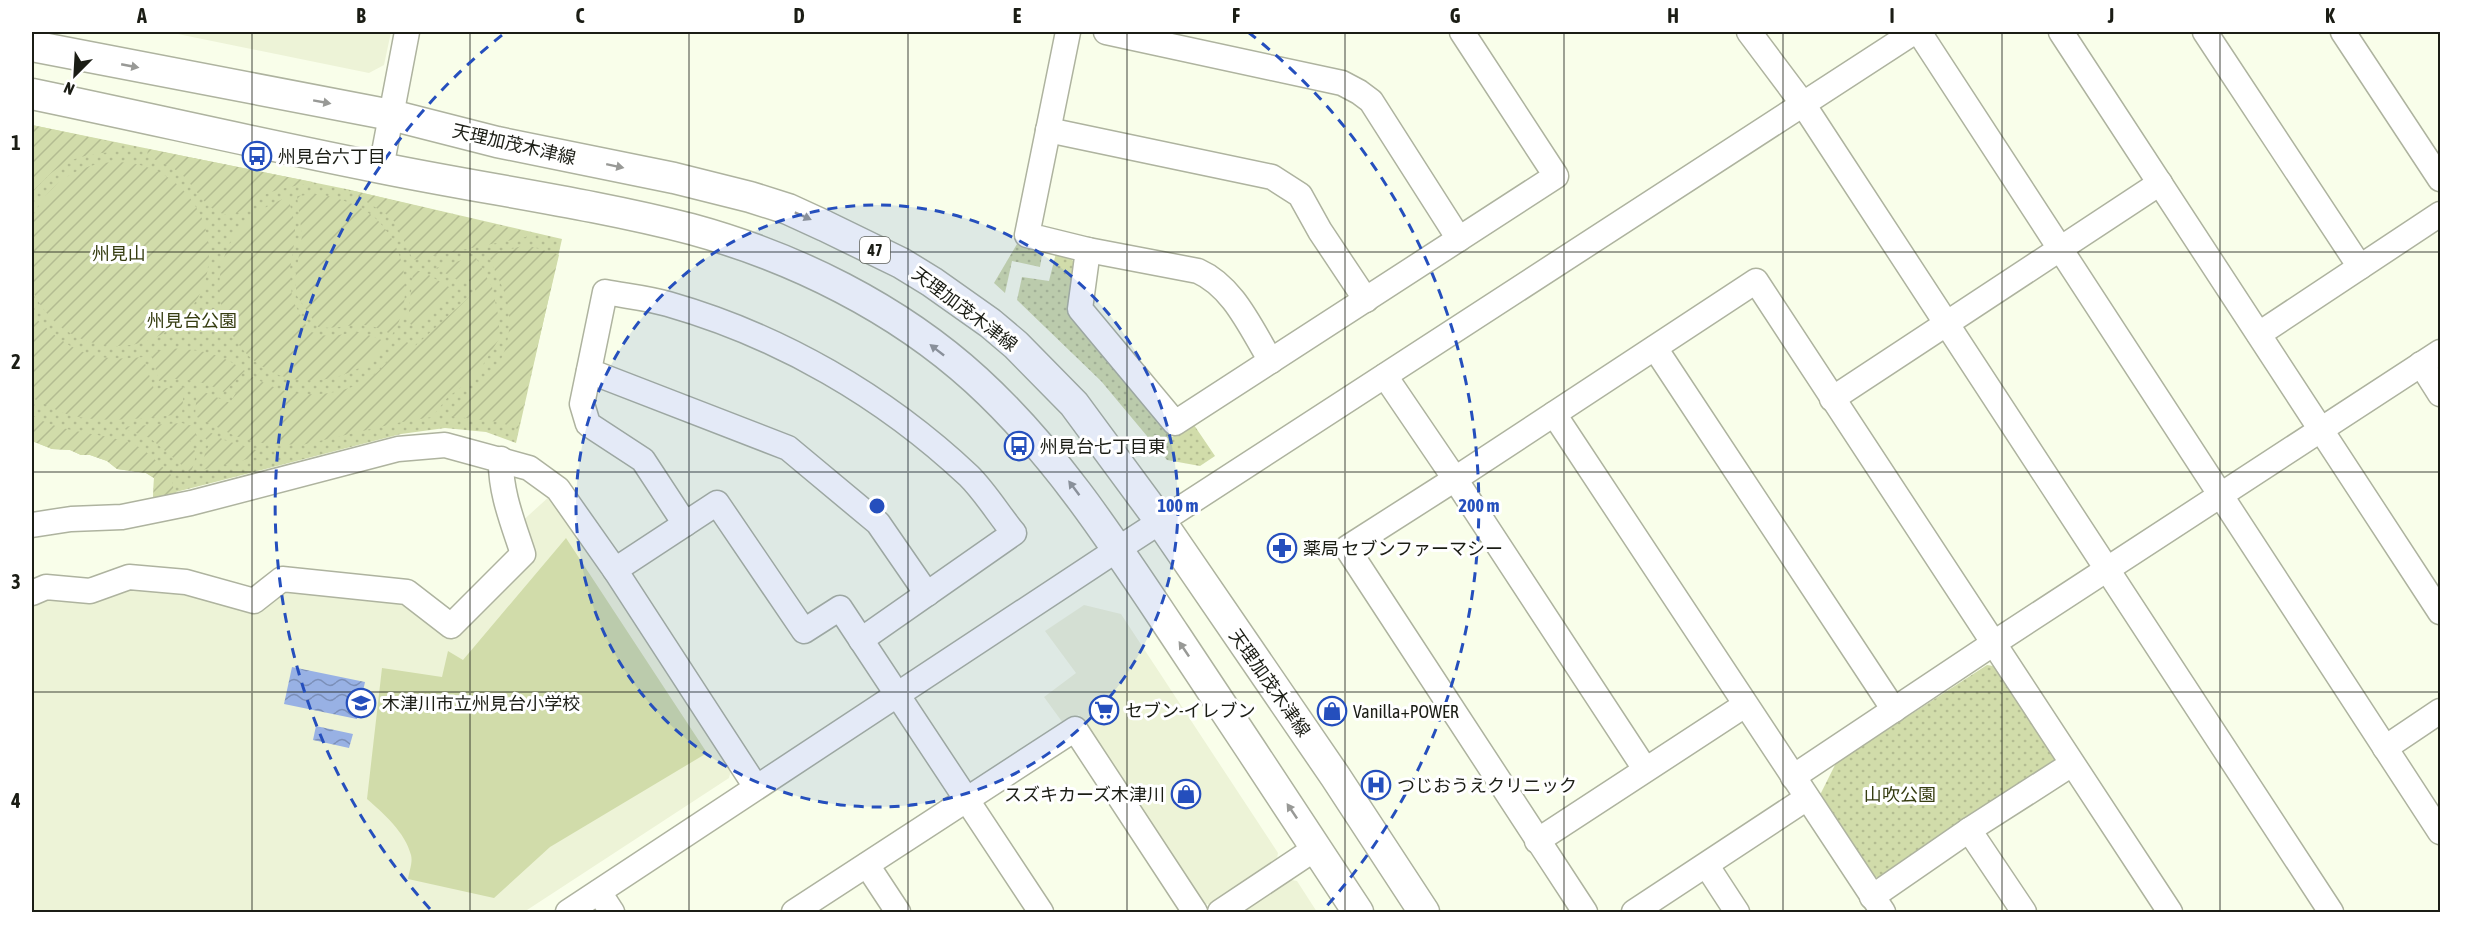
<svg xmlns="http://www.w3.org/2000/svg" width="2472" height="944" font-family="'Asap Condensed','Noto Sans JP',sans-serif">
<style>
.built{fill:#edf3d7}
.grass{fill:url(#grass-dots)}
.garden{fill:url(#garden-furrows)}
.pitch{fill:#d1dcaa}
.water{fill:url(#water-waves)}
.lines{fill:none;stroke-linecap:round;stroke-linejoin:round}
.minor-casing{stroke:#aeb39f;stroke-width:27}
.major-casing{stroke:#aeb39f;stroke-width:33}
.minor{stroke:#fff;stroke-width:24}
.major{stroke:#fff;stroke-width:30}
.oneway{fill:#989996}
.grid{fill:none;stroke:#1b1d15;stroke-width:1.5;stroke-opacity:0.55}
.ring{fill:none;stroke:#254fbd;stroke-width:3;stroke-dasharray:10 8}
.labels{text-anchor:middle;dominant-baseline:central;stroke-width:6;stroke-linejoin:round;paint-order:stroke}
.shield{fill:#fff;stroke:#5f615b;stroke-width:1.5}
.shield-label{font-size:16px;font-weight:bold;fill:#1b1d15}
.street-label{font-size:18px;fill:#1b1d15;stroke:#fff}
.poi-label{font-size:18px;fill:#1b1d15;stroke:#fff;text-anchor:start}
.park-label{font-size:18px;fill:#363d11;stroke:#fff}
.centre{fill:#254fbd;stroke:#fff;stroke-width:3}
.ring-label{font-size:18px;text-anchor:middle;font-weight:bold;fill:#254fbd;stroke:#fff;stroke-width:6;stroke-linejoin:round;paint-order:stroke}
.neatline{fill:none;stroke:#1b1d15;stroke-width:2}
.grid-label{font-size:20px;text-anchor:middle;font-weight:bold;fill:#1b1d15}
</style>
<defs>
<pattern id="grass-dots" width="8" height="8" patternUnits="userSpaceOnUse" patternTransform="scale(1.5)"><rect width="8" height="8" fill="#d1dcaa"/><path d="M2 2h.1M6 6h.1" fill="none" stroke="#b3bc91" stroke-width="1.8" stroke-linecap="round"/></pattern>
<pattern id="garden-furrows" width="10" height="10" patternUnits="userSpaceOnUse" patternTransform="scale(1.5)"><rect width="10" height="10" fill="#d1dcaa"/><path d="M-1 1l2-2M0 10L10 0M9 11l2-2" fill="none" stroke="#b3bc91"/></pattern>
<pattern id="water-waves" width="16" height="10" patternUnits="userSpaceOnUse" patternTransform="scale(1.5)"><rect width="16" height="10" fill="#98b1e4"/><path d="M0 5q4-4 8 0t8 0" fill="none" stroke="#7b8fb8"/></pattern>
</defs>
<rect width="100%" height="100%" fill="#f9feea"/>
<g class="built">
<path d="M 168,32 L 391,32 L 384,65 L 369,73 Z"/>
<path d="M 551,495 L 732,766 L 729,778 L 524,912 L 32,912 L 32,606 L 52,595 L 132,588 L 185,592 L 286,587 L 402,603 L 454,640 L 529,555 L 519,524 Z"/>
<path d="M 1084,605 L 1121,614 L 1278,853 L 1276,864 L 1214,905 L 1200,903 L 1079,715 L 1063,723 L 1044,697 L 1076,673 L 1045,631 Z"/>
<path d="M 1286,879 L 1297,881 L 1317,912 L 1234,912 Z"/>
</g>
<g class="grass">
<path d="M 32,125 L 346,189 L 562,239 L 516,443 L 486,432 L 445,428 L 401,434 L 176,492 L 175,497 L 153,501 L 154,478 L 146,473 L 117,469 L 107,461 L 90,455 L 81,455 L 70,450 L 52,449 L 32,441 Z"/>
<path d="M 1017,244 L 1043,249 L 1040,267 L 1012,261 L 1005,293 L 994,283 Z"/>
<path d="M 1056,253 L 1069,255 L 1075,264 L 1067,308 L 1108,352 L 1172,437 L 1194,425 L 1215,456 L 1200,466 L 1167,460 L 1101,381 L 1017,300 L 1022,277 L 1049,281 Z"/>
<path d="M 1987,665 L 1999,667 L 2055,755 L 2053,766 L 1881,878 L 1870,876 L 1818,799 L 1836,763 Z"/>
</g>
<g class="garden">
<path d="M 32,125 L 117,143 L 116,152 C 76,154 58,162 32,193 Z"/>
<path d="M 148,149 L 313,182 C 297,186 279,188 264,195 C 252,201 246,211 232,214 C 209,218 195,185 180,173 C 170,165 158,161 147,156 Z"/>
<circle cx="117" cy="254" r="92"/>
<path d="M 346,189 L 527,232 L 526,237 L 413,260 L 395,222 L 386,214 Z"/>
<path d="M 319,194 C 338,198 355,203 370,214 C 406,241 416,299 392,335 C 360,316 349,331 318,327 L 297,296 L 295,280 L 302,236 L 297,196 Z"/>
<path d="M 288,197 L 295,224 L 295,238 L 290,269 L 292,299 L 309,331 L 320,335 L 331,336 L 360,332 L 387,342 C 375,361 356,372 336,377 C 225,407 164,242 288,197 Z"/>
<path d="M 526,245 L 559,255 L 518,429 L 499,422 L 449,416 C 455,400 470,395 482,384 C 508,361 515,326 505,294 C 500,280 493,269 489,255 Z"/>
<path d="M 475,256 L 492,287 L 499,319 L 499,339 L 476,376 L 448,397 L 432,417 L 397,423 L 302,445 L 261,443 L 235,436 L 195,416 L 197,389 L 230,403 L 238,389 L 252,377 C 261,381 272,387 282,390 C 311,399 347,394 372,376 C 384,368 394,353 402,340 L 415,346 L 476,291 L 468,279 L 461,282 L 436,268 Z"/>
<path d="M 413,271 L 422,271 L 454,290 L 414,327 L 408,322 Z"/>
<path d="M 32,315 C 69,350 90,363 143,357 L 154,389 L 184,387 L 182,414 C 146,418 105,424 70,415 C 59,412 47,405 36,400 L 32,397 Z"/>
<path d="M 169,348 C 200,350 219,352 245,371 L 224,392 C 203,381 183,376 159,381 L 151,353 Z"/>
<path d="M 32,415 C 63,435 101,431 135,445 C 148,451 160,465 171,475 L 175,497 L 153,501 L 154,478 L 146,473 L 117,469 L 107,461 L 90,455 L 81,455 L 70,450 L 52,449 L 32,441 Z"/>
<path d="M 182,423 L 196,427 L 196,437 L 190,441 L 192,449 L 197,452 L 191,473 L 150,438 L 119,427 Z"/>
<path d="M 204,429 L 224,440 L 259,451 L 256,457 L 202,470 L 205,453 L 210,443 L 204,437 Z"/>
</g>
<path class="pitch" d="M 566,538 L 707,753 L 550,847 L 494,898 L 408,879 C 409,872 413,862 411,855 C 405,832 384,814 367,799 L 382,668 L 442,677 L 448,651 L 463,660 Z"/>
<g class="water">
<path d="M 292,667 L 365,682 L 357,719 L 284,704 Z"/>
<path d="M 316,726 L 353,734 L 349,748 L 313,740 Z"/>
</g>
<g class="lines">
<g class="minor-casing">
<g id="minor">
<path d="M 1068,32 L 1027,235 L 1088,250 L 1080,309 L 1175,423 L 1556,176 L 1462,32"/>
<path d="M 1106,32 L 1342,83 L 1359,92 L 1371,101 L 1459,239"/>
<path d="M 1749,32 L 1803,104 L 2331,912"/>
<path d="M 1919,32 L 2440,832"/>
<path d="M 2061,32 L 2440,612"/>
<path d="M 2205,32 L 2360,267"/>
<path d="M 2343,32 L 2440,179"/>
<path d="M 1048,130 L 1272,177 L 1300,195 L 1320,231 L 1366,300"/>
<path d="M 381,168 L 407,32"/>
<path d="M 1088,250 L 1198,271 C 1234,287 1251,329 1271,361"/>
<path d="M 2259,334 L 2440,214"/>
<path d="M 1655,348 L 1894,710"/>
<path d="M 2421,364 L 2440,394"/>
<path d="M 589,371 L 788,448 L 878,523 L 927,594"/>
<path d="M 1385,376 L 1455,479 L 1347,548 L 1585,912"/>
<path d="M 1832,399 L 2160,183"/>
<path d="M 1554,414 L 1883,912"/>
<path d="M 685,524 L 643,460 L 588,424 L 582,404 L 605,292 C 626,296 648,298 668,304 C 780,336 884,396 969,476 C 986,493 999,515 1014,533 L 861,640"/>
<path d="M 32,525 L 71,519 L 122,517 L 191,503 L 398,449 L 445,445 L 529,468 L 558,489 L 615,570 L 756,787"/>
<path d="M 615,570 L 717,503 L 804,631 L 840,608 L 1041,912"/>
<path d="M 32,593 L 46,587 L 90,591 L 129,577 L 186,582 L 254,601 L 282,579 L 407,592 L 451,626 L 523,554 C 513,523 500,492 501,459"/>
<path d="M 2385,748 L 2440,711"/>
<path d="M 1645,769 L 1455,479 L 1756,281 L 2170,912"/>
<path d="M 1793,777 L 1994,643 L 2440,352"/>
<path d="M 1969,830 L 2024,912"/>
<path d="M 1537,841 L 1745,705"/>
<path d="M 867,865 L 898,912"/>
<path d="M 1707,866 L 1737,912"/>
<path d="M 599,892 L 612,912"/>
<path d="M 1872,897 L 1969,830 L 2072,764"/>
<path d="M 568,912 L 1118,549 L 1914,32"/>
<path d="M 794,912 L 1075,729 L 1195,912"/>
<path d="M 1220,912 L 1316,848"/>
<path d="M 1634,912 L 1807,798"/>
</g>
</g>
<g class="major-casing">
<g id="major">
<path d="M 32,46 L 391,115 L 497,142 L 674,178 L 750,197 L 788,209 L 825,226 L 901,263 L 932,282 L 990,323 L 1016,345 L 1074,404 L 1161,522 L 1335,776 L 1424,912"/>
<path d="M 32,94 C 148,118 264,145 381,168 C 484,189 590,203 691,229 C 794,257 897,308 976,380 C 1057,454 1115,545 1175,635 C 1236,727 1298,820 1358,912"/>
</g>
</g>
<use href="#minor" class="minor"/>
<use href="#major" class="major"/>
</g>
<defs><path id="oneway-solid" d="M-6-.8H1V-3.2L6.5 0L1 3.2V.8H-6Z" transform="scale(1.5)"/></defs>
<g class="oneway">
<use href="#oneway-solid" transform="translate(130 66) rotate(11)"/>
<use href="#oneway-solid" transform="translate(322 102) rotate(10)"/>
<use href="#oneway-solid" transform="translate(615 166) rotate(12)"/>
<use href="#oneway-solid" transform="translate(803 216) rotate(24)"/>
<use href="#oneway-solid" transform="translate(937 350) rotate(-142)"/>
<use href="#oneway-solid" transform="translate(1074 488) rotate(-127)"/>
<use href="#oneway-solid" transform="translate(1184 649) rotate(-124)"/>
<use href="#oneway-solid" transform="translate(1292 811) rotate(-124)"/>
</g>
<path class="grid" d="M 252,32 L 252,912M 470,32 L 470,912M 689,32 L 689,912M 908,32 L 908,912M 1127,32 L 1127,912M 1345,32 L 1345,912M 1564,32 L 1564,912M 1783,32 L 1783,912M 2002,32 L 2002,912M 2220,32 L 2220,912M 32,252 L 2440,252M 32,472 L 2440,472M 32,692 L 2440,692"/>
<circle cx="877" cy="506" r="301" fill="#254fbd" fill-opacity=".12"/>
<g class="ring">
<circle cx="877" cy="506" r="301"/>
<path d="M430 909A602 602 0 0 1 506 32M1248 32A602 602 0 0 1 1324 909"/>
</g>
<defs>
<g id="bus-ring" transform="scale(1.5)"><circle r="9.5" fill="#fff" stroke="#254fbd" stroke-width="1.5"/><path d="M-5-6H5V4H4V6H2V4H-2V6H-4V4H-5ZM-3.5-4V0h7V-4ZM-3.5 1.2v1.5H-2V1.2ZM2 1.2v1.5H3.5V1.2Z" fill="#254fbd"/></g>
<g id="pharmacy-ring" transform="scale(1.5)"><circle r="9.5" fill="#fff" stroke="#254fbd" stroke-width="1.5"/><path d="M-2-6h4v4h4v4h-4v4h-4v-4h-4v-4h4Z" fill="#254fbd"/></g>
<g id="school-ring" transform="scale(1.5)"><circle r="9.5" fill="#fff" stroke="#254fbd" stroke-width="1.5"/><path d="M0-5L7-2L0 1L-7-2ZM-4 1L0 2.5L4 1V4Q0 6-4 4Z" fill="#254fbd"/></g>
<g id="supermarket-ring" transform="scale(1.5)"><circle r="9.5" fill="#fff" stroke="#254fbd" stroke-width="1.5"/><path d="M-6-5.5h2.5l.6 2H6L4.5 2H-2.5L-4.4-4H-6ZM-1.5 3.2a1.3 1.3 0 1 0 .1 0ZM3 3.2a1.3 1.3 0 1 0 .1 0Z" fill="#254fbd"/></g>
<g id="shop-ring" transform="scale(1.5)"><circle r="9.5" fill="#fff" stroke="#254fbd" stroke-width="1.5"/><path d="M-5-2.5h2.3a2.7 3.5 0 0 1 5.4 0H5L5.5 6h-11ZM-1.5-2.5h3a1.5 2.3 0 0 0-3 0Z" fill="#254fbd"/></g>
<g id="hospital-ring" transform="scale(1.5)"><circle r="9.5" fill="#fff" stroke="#254fbd" stroke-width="1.5"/><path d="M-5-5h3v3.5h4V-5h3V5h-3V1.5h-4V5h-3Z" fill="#254fbd"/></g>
</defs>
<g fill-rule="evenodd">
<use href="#bus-ring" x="257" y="156"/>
<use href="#bus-ring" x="1019" y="446"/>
<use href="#pharmacy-ring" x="1282" y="548"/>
<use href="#school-ring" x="361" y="703"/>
<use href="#supermarket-ring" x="1104" y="710"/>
<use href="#shop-ring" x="1332" y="711"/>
<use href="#hospital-ring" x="1376" y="785"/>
<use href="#shop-ring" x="1186" y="794"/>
</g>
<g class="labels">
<rect class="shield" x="860" y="237" width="30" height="26" rx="4.5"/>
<g class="shield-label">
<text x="875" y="250">47</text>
</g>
<g class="street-label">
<text transform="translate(514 144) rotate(13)">天理加茂木津線</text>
<text transform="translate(965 309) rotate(37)">天理加茂木津線</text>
<text transform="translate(1270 683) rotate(55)">天理加茂木津線</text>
</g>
<g class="poi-label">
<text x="278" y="156">州見台六丁目</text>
<text x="1040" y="446">州見台七丁目東</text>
<text x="1303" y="548">薬局 セブンファーマシー</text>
<text x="382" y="703">木津川市立州見台小学校</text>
<text x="1125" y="710">セブン-イレブン</text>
<text x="1353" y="711">Vanilla+POWER</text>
<text x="1397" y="785">つじおうえクリニック</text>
<text x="1165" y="794" text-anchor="end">スズキカーズ木津川</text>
</g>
<g class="park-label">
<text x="119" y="253">州見山</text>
<text x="192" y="320">州見台公園</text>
<text x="1900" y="794">山吹公園</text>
</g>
</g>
<circle cx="877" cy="506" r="9" class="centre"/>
<g class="ring-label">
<text x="1178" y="512">100 m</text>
<text x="1479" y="512">200 m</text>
</g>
<rect width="2472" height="944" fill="none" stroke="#ffffff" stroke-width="66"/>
<g transform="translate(75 75) rotate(204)" stroke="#ffffff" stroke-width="4.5" paint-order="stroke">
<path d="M0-4.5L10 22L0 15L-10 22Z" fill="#1b1d15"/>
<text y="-9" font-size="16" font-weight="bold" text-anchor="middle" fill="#1b1d15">N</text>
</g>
<rect x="33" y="33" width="2406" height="878" class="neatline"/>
<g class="grid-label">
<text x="142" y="23">A</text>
<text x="361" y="23">B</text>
<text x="580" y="23">C</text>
<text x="799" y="23">D</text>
<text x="1017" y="23">E</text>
<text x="1236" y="23">F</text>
<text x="1455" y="23">G</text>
<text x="1673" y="23">H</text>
<text x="1892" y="23">I</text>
<text x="2111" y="23">J</text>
<text x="2330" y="23">K</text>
<text x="16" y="150">1</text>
<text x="16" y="369">2</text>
<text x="16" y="589">3</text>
<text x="16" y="808">4</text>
</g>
</svg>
